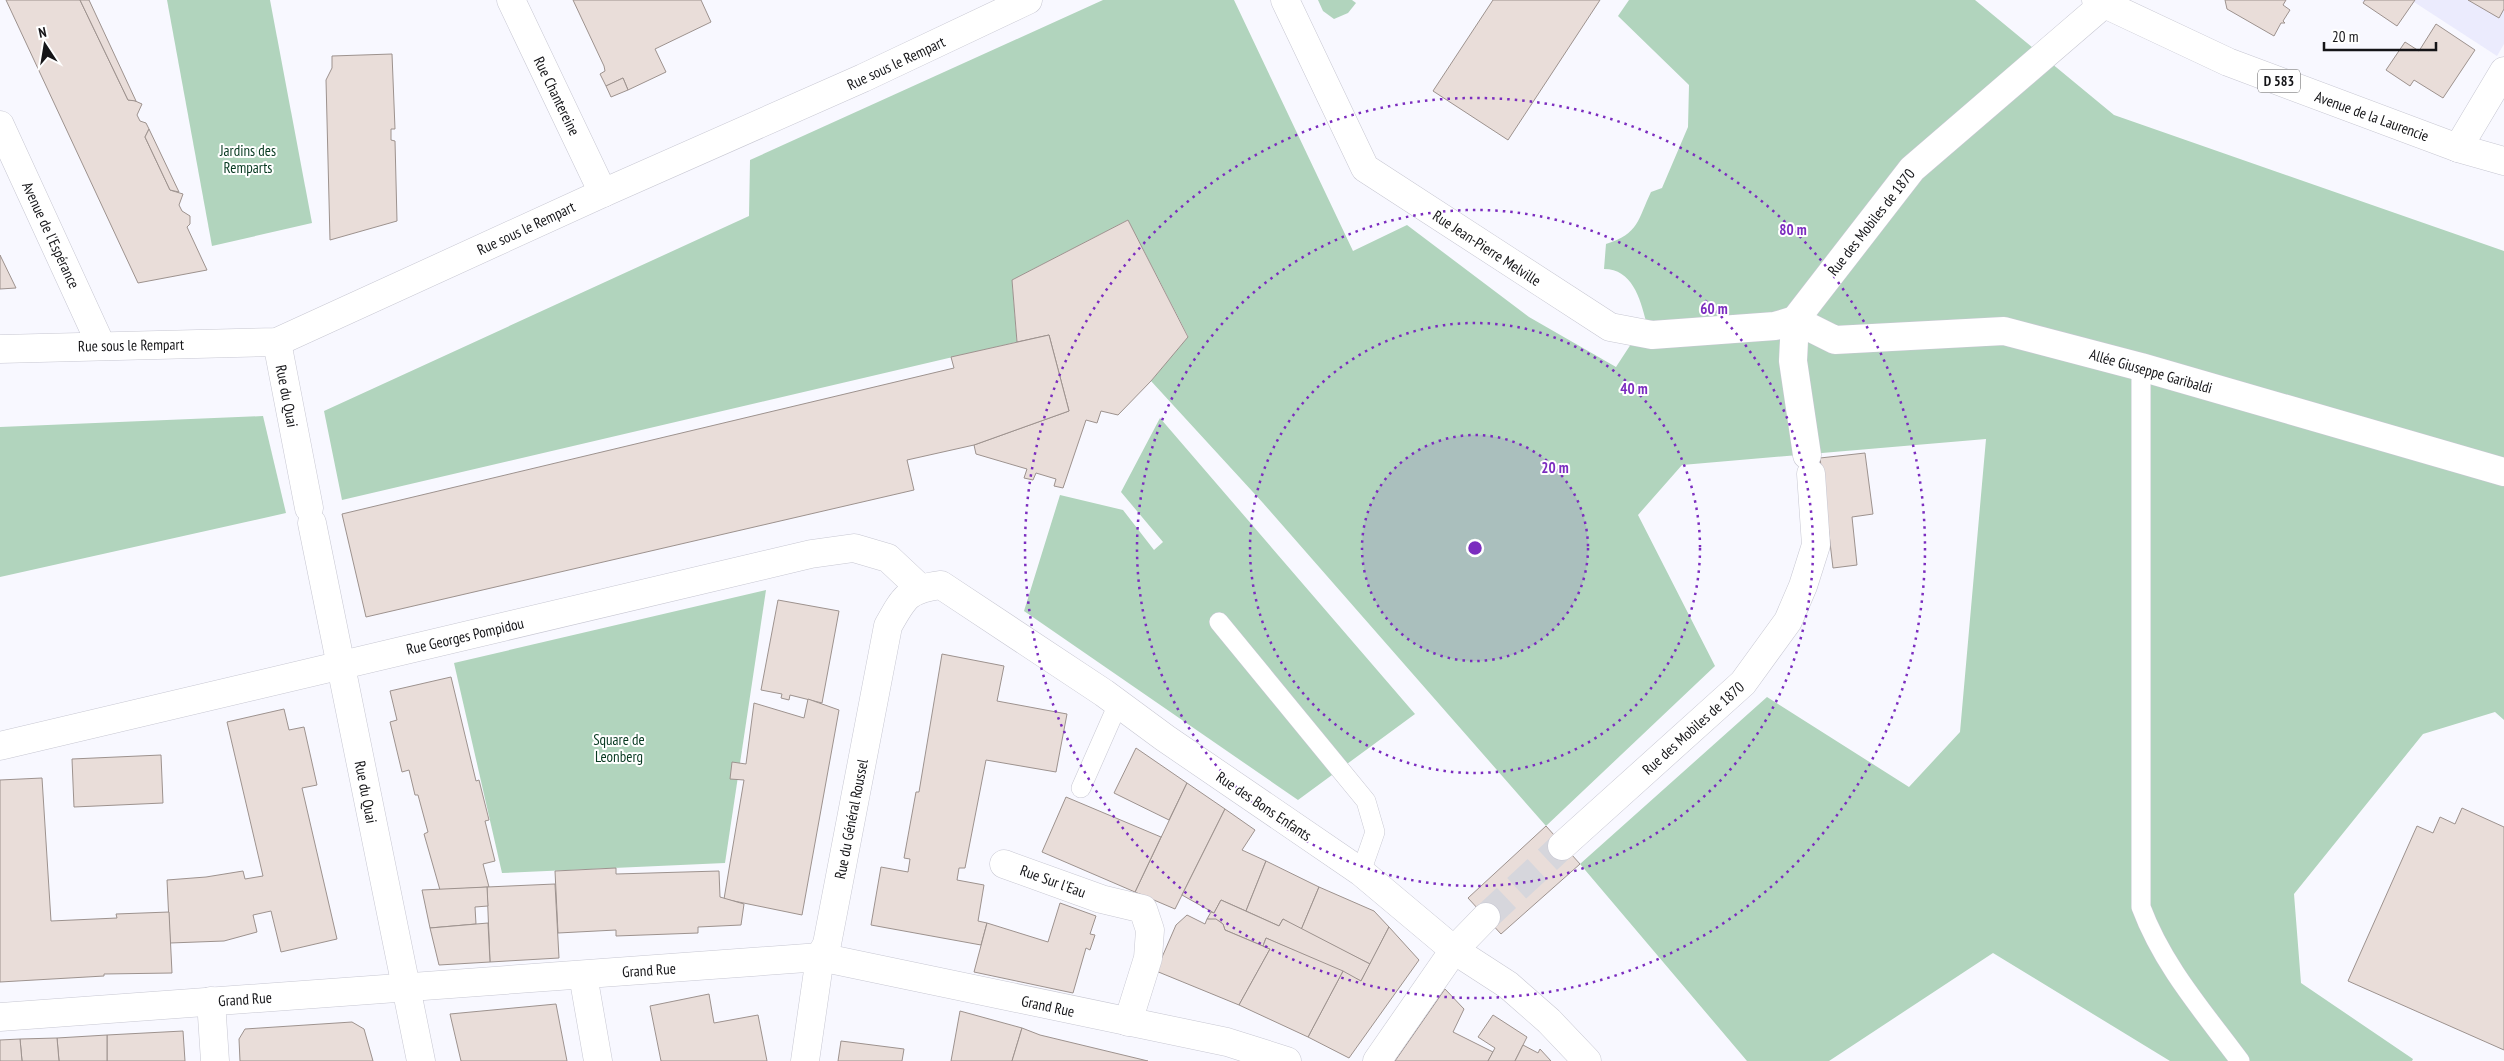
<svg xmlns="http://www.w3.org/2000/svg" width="2504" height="1061" font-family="'PT Sans Narrow',sans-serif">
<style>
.built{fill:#ebebfd}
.green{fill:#b1d4bd}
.building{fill:#e9ddd9;stroke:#9d928e}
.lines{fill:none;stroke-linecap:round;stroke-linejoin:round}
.minor-tunnel{stroke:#d6d6dc;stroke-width:28;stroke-dasharray:28 14;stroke-linecap:butt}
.service-casing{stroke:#c7c7d2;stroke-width:20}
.minor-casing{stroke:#c7c7d2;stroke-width:29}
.primary-casing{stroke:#c7c7d2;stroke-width:29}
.service{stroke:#fff;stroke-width:19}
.minor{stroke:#fff;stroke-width:28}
.primary{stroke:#fff;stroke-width:28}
.ring{fill:none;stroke:#7b2cbf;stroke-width:2.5;stroke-dasharray:2.5 5}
.labels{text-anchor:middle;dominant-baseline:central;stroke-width:4;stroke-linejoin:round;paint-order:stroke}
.shield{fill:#fff;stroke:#5b5b5d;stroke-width:1}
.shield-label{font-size:14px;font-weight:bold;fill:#151518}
.street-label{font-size:15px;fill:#151518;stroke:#fff}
.park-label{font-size:15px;fill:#073920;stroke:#fff}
.centre{fill:#7b2cbf;stroke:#fff;stroke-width:2.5}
.ring-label{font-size:15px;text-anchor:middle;font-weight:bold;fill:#7b2cbf;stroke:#fff;stroke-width:4;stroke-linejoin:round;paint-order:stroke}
</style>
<rect width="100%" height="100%" fill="#f8f8ff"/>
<path class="built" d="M 2361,0 L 2504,0 L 2504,44 L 2497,56 L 2414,2 L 2397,26 Z"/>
<g class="green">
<path d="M 167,0 L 270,0 L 312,223 L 212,246 Z"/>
<path d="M 1103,0 L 1234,0 L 1353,251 L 1407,225 L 1529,317 L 1616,367 L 1646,321 C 1640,298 1632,269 1604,269 L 1606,244 C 1639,234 1638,219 1651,192 L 1662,188 L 1688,127 L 1689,85 L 1618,16 L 1629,0 L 1975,0 L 2114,115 L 2504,251 L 2504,720 L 2495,712 L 2423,734 L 2294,894 L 2301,983 L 2413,1059 L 2412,1061 L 2170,1061 L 1993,953 L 1829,1061 L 1747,1061 L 1580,864 L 1767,697 L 1909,787 L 1960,732 L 1986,439 L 1682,465 L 1638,515 L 1715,666 L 1546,826 L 1263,503 L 1151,381 L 1188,336 L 1128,220 L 1012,280 L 1017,342 L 342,500 L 324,411 L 749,216 L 750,160 Z"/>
<path d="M 1318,0 L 1352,0 L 1356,3 L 1348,13 L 1334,19 L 1323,11 Z"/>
<path d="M 263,416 L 286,513 L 0,577 L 0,427 Z"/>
<path d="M 1160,418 L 1415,714 L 1298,800 L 1024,611 L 1060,495 L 1123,510 L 1154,550 L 1163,542 L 1121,492 Z"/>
<path d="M 766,590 L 725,863 L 502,873 L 454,663 Z"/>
</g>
<g class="building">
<path d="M 6,0 L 80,0 L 128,100 L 133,100 L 142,104 L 137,115 L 140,121 L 146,123 L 149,129 L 145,137 L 170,190 L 183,194 L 179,205 L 182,211 L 190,216 L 190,224 L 187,227 L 207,270 L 138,283 Z"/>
<path d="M 80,0 L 89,0 L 136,101 L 128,100 Z"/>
<path d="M 573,0 L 701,0 L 711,22 L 655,49 L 666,72 L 628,90 L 623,78 L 606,86 L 600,74 L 605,71 L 604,66 Z"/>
<path d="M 1493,0 L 1600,0 L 1508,140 L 1433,91 Z"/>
<path d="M 2225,0 L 2286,0 L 2283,5 L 2290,10 L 2283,21 L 2285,23 L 2281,23 L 2274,36 L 2227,9 Z"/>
<path d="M 2365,0 L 2415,0 L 2397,26 L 2363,3 Z"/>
<path d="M 2468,0 L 2504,0 L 2504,9 L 2499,18 Z"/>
<path d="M 2436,24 L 2475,50 L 2443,98 L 2414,80 L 2410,86 L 2386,70 L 2405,42 L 2419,51 Z"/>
<path d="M 392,54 L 395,129 L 391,129 L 391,140 L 395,141 L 397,221 L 330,240 L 326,80 L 332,68 L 332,56 Z"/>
<path d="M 623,78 L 628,90 L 611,97 L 606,86 Z"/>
<path d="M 149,129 L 179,192 L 170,190 L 145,137 Z"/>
<path d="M 1128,220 L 1188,337 L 1151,381 L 1118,415 L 1101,411 L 1097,423 L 1086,420 L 1063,488 L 1054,486 L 1056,479 L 1036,473 L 1033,480 L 1024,478 L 1027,469 L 976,454 L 974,445 L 1069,411 L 1049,335 L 1017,342 L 1012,280 Z"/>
<path d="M 0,255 L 16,288 L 0,289 Z"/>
<path d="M 1049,335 L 1069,411 L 974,445 L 907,460 L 914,490 L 366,617 L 342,514 L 954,368 L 951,357 Z"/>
<path d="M 1865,453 L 1873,514 L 1852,517 L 1857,565 L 1833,568 L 1820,458 Z"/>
<path d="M 778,600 L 839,611 L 822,703 L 790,695 L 789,700 L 781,698 L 782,694 L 761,690 Z"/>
<path d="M 942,654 L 1004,666 L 997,701 L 1067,714 L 1056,772 L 986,760 L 965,868 L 959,868 L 957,880 L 984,885 L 978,921 L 987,923 L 981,945 L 871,925 L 881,867 L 908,872 L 910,859 L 904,858 L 916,792 L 919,792 Z"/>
<path d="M 451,677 L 476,781 L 479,780 L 489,820 L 485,821 L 495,861 L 483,864 L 489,887 L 440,890 L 424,834 L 428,832 L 418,795 L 415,795 L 409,770 L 402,772 L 390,722 L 397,720 L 390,691 Z"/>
<path d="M 808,699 L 839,710 L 802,915 L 724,899 L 744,780 L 730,779 L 732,762 L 746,764 L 754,703 L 804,718 Z"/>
<path d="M 284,709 L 289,730 L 304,727 L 317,785 L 302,788 L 337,939 L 281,952 L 271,911 L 253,915 L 257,932 L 224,941 L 170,943 L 167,880 L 206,877 L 243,871 L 245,879 L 263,876 L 227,722 Z"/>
<path d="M 1136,748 L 1187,783 L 1169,820 L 1114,793 Z"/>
<path d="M 161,755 L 163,803 L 74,807 L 72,759 Z"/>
<path d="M 42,778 L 51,921 L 117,918 L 116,914 L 169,912 L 172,973 L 104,974 L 104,976 L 0,982 L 0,780 Z"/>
<path d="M 1187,783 L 1225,809 L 1175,909 L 1135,892 Z"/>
<path d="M 1066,797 L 1161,837 L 1135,892 L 1042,852 Z"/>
<path d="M 2462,808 L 2504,827 L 2504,1050 L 2348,981 L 2417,826 L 2433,833 L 2440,817 L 2455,824 Z"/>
<path d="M 1225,809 L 1255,830 L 1242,850 L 1266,861 L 1246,911 L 1221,900 L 1214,913 L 1182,895 Z"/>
<path d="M 1546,826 L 1580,864 L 1501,934 L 1468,898 Z"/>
<path d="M 1266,861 L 1319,887 L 1301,930 L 1283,919 L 1279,926 L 1246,911 Z"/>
<path d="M 616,868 L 616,874 L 719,871 L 720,897 L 744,904 L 741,925 L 698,927 L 698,933 L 616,936 L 616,930 L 558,933 L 555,871 Z"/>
<path d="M 555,884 L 559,958 L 490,962 L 487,887 Z"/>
<path d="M 487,887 L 488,906 L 475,907 L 476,924 L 430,928 L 422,890 Z"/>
<path d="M 1319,887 L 1374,911 L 1389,927 L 1370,964 L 1301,930 Z"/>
<path d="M 1221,900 L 1279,926 L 1283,919 L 1370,964 L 1361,981 L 1266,938 L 1263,946 L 1225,930 L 1223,924 L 1219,921 L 1207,919 L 1211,912 L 1214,913 Z"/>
<path d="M 1060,903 L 1096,916 L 1090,934 L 1095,935 L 1090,950 L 1086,948 L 1073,993 L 974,972 L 987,923 L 1048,942 Z"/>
<path d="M 1187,915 L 1205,924 L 1207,919 L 1216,919 L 1223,924 L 1225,930 L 1270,949 L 1239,1005 L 1156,971 L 1176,925 Z"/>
<path d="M 488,923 L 490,962 L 439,965 L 430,928 Z"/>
<path d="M 1389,927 L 1419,960 L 1349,1058 L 1308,1037 L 1343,971 L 1361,981 Z"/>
<path d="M 1266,938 L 1343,971 L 1308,1037 L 1239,1005 L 1270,949 L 1263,946 Z"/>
<path d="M 1445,989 L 1464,1009 L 1453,1032 L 1493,1052 L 1488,1061 L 1395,1061 Z"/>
<path d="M 709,994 L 714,1023 L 758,1015 L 767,1061 L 661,1061 L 650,1006 Z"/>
<path d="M 556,1004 L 567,1061 L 461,1061 L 450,1014 Z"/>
<path d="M 960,1011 L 1022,1028 L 1012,1061 L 951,1061 Z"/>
<path d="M 1493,1015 L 1527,1037 L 1515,1061 L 1488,1061 L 1495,1048 L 1478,1037 Z"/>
<path d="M 352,1022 L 364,1029 L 373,1061 L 240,1061 L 239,1039 L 245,1029 Z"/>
<path d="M 1022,1028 L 1040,1035 L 1148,1061 L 1012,1061 Z"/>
<path d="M 183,1031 L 185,1061 L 107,1061 L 107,1035 Z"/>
<path d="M 107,1035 L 107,1061 L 59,1061 L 57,1038 Z"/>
<path d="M 57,1038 L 59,1061 L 22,1061 L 20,1039 Z"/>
<path d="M 20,1039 L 22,1061 L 0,1061 L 0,1040 Z"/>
<path d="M 841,1041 L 904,1049 L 902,1061 L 838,1061 Z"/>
<path d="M 1523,1045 L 1538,1053 L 1540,1049 L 1551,1061 L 1515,1061 Z"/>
</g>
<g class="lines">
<path class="minor-tunnel" d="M 1486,917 L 1562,846"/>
<g class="service-casing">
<g id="service">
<path d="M 2141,367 L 2141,907 C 2163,966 2203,1011 2240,1061"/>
<path d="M 1219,622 L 1366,801 L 1375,832 L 1361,872"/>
<path d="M 1081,788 L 1118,704"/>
</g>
</g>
<g class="minor-casing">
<g id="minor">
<path d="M 511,0 L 603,193"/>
<path d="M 1285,0 L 1365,168 L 1610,327 L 1652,335 L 1775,326 L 1795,320"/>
<path d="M 0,125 L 101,345"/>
<path d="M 2458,148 L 2504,71"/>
<path d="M 1795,320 L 1835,340 L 2004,331 L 2141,367 L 2504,472"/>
<path d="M 277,342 L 309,508"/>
<path d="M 0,349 L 277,342 L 603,193 L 863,78 L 1028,0"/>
<path d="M 1807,455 L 1793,361 L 1795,320 L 1912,169 L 2105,3"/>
<path d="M 312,523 L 421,1061"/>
<path d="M 0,746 L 811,554 L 854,548 L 888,558 L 920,588"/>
<path d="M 1562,846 L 1743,683 L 1788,621 L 1803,586 L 1816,545 L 1811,474"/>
<path d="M 1004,864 L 1101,899 L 1143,909 L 1150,930 L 1148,958 L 1128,1022"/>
<path d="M 583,975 L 598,1061"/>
<path d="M 211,1001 L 215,1061"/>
<path d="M 0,1017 L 820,957 L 1227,1042 L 1287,1061"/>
<path d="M 805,1061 L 820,957 L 827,944 L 888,626 C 904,597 908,589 941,585 L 1104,693 L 1165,738 L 1361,872 L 1454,950 L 1508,985 L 1549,1021 L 1587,1061"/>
<path d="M 1377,1061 L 1454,950 L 1486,917"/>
</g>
</g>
<g class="primary-casing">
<path id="primary" d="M 2096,0 L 2228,62 L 2458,148 L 2504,161"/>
</g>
<use href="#service" class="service"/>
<use href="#minor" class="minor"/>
<use href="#primary" class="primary"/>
</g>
<circle cx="1475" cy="548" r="113" fill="#7b2cbf" fill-opacity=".12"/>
<g class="ring">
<circle cx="1475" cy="548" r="113"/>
<circle cx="1475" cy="548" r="225"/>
<circle cx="1475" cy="548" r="338"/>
<circle cx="1475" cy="548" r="450"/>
</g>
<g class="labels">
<rect class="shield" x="2258" y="69.5" width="42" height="23" rx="4"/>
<g class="shield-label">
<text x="2279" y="81">D 583</text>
</g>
<g class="street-label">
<text transform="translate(896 63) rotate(-25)">Rue sous le Rempart</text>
<text transform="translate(557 96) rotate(64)">Rue Chantereine</text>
<text transform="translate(2372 116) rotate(20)">Avenue de la Laurencie</text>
<text transform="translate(1871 222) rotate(-52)">Rue des Mobiles de 1870</text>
<text transform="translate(526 228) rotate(-25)">Rue sous le Rempart</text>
<text transform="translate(51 235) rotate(65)">Avenue de l'Espérance</text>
<text transform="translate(1487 248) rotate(33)">Rue Jean-Pierre Melville</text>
<text transform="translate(131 345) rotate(-1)">Rue sous le Rempart</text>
<text transform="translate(2151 371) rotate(16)">Allée Giuseppe Garibaldi</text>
<text transform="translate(287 396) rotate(79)">Rue du Quai</text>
<text transform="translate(465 636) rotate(-13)">Rue Georges Pompidou</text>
<text transform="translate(1693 728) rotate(-42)">Rue des Mobiles de 1870</text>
<text transform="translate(366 792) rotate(79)">Rue du Quai</text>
<text transform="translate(1264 806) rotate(34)">Rue des Bons Enfants</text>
<text transform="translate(851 819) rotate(-79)">Rue du Général Roussel</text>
<text transform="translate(1053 881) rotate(20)">Rue Sur l'Eau</text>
<text transform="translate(649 970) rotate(-4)">Grand Rue</text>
<text transform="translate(245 999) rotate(-4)">Grand Rue</text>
<text transform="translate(1048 1006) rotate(12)">Grand Rue</text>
</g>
<g class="park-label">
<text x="248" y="150">Jardins des<tspan x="248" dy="17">Remparts</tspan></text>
<text x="619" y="739">Square de<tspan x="619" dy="17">Leonberg</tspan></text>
</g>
</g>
<circle cx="1475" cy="548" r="8" class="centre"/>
<g class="ring-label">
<text x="1793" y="235">80 m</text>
<text x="1714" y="314">60 m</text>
<text x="1634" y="394">40 m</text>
<text x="1555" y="473">20 m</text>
</g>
<g transform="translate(45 45) rotate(348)" stroke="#ffffff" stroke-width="4" paint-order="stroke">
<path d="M0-4L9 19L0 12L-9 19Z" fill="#151518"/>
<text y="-8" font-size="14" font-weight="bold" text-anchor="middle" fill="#151518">N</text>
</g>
<path d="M2324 42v8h112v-8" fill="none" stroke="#151518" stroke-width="2.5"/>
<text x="2332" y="42" font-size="15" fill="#151518" stroke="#ffffff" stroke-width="4" paint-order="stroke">20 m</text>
</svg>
